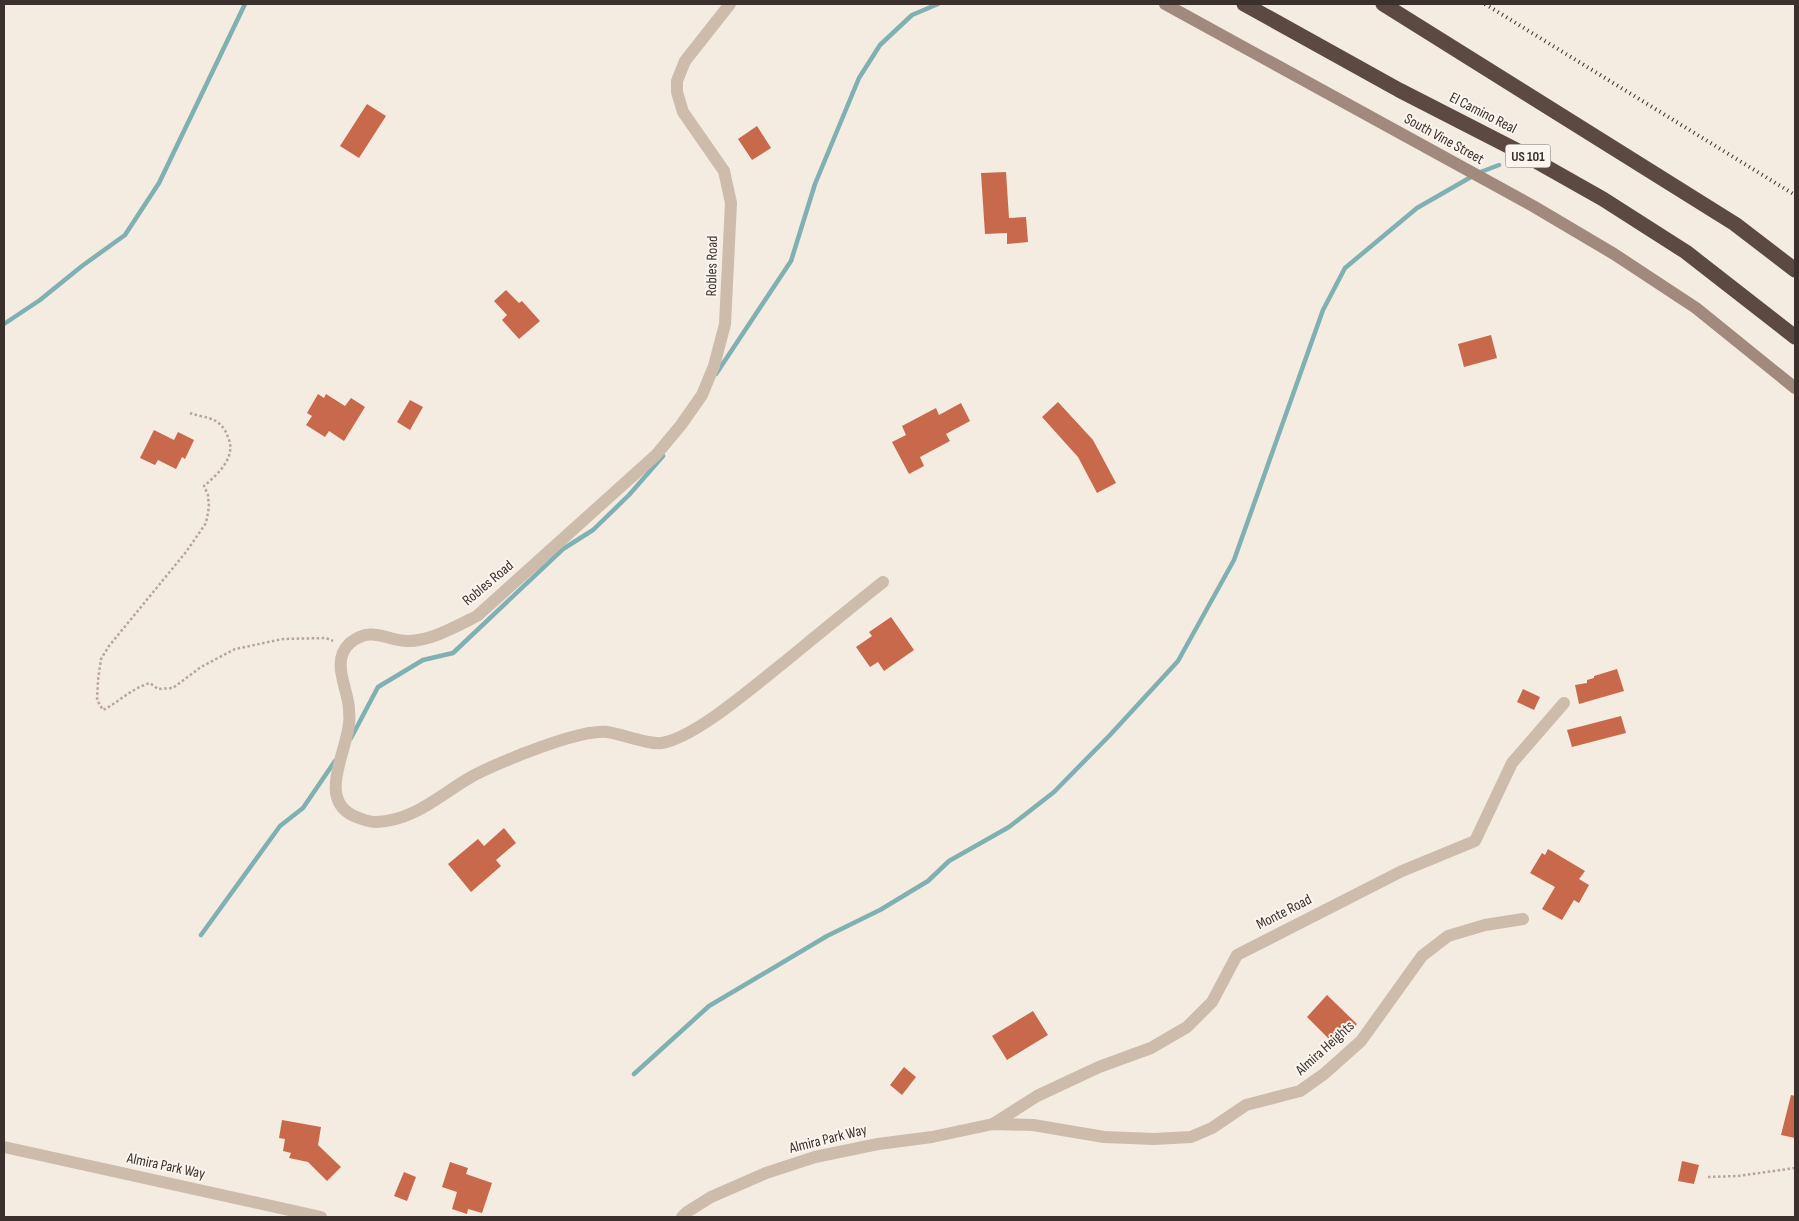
<svg xmlns="http://www.w3.org/2000/svg" width="1799" height="1221" font-family="'Sofia Sans Condensed',sans-serif">
<style>
.lines{fill:none;stroke-linecap:round;stroke-linejoin:round}
.stream{stroke:#7fb0b2;stroke-width:4.5}
.building{fill:#c8694b}
.path{stroke:#b9a596;stroke-width:2.5;stroke-dasharray:2.5 2.5;stroke-linecap:butt}
.street{stroke:#cdbbac;stroke-width:12}
.secondary{stroke:#a18a7d;stroke-width:12}
.highway{stroke:#5c4a42;stroke-width:15}
.rail{stroke:#3b302b;stroke-width:4;stroke-dasharray:1 4;stroke-linecap:butt}
.labels{text-anchor:middle;dominant-baseline:central;stroke-width:4;stroke-linejoin:round;paint-order:stroke}
.shield{fill:#fbf5ee;stroke:#756b66;stroke-width:1}
.shield-label{font-size:14px;font-weight:bold;fill:#3b302b}
.street-label{font-size:15px;fill:#3b302b;stroke:#fbf5ee}
</style>
<rect width="100%" height="100%" fill="#f4ebe1"/>
<g class="lines">
<g class="stream">
<path d="M 4,324 L 40,300 L 82,266 L 125,235 L 159,183 L 245,4"/>
<path d="M 716,374 L 791,261 L 815,184 L 859,78 L 880,45 L 912,15 L 938,4"/>
<path d="M 351,738 L 378,687 L 423,660 L 453,653 L 563,549 L 593,530 L 629,495 L 663,456"/>
<path d="M 201,935 L 280,826 L 303,808 L 335,761"/>
<path d="M 634,1074 L 709,1006 L 827,936 L 880,910 L 928,881 L 949,861 L 1009,827 L 1054,792 L 1110,735 L 1178,661 L 1234,560 L 1323,310 L 1345,268 L 1417,208 L 1478,173 L 1499,165"/>
</g>
</g>
<g class="building">
<path d="M 367,104 L 386,116 L 359,158 L 340,146 Z"/>
<path d="M 757,126 L 771,148 L 752,160 L 738,139 Z"/>
<path d="M 1006,172 L 1009,218 L 1026,217 L 1028,242 L 1007,244 L 1007,233 L 985,234 L 981,173 Z"/>
<path d="M 506,290 L 519,303 L 522,301 L 540,321 L 519,339 L 502,320 L 507,315 L 494,301 Z"/>
<path d="M 1491,335 L 1497,358 L 1464,367 L 1458,344 Z"/>
<path d="M 318,394 L 324,398 L 326,394 L 345,406 L 351,398 L 365,407 L 344,441 L 329,431 L 325,437 L 306,425 L 312,416 L 307,413 Z"/>
<path d="M 410,400 L 423,407 L 410,430 L 397,422 Z"/>
<path d="M 1058,402 L 1093,440 L 1116,483 L 1097,493 L 1078,457 L 1042,417 Z"/>
<path d="M 961,403 L 970,421 L 946,434 L 950,441 L 920,457 L 924,466 L 909,474 L 892,442 L 906,435 L 902,426 L 936,408 L 939,415 Z"/>
<path d="M 154,430 L 174,440 L 178,432 L 194,440 L 185,459 L 182,457 L 176,469 L 158,460 L 155,465 L 140,458 Z"/>
<path d="M 891,617 L 914,650 L 884,671 L 878,662 L 870,667 L 856,647 L 872,636 L 869,632 Z"/>
<path d="M 1617,669 L 1624,691 L 1579,704 L 1575,685 L 1587,683 L 1587,680 L 1594,678 L 1594,676 Z"/>
<path d="M 1523,689 L 1540,697 L 1534,710 L 1517,702 Z"/>
<path d="M 1621,716 L 1626,733 L 1572,747 L 1567,730 Z"/>
<path d="M 504,828 L 516,843 L 496,860 L 501,866 L 471,892 L 448,864 L 478,839 L 484,846 Z"/>
<path d="M 1548,849 L 1585,871 L 1579,879 L 1589,885 L 1579,903 L 1574,900 L 1562,920 L 1542,909 L 1555,887 L 1530,873 L 1542,853 L 1545,855 Z"/>
<path d="M 1327,995 L 1357,1024 L 1336,1046 L 1307,1017 Z"/>
<path d="M 1033,1011 L 1048,1035 L 1007,1060 L 992,1036 Z"/>
<path d="M 904,1067 L 916,1077 L 902,1095 L 890,1085 Z"/>
<path d="M 1791,1095 L 1795,1096 L 1795,1138 L 1781,1135 Z"/>
<path d="M 282,1120 L 321,1127 L 318,1145 L 341,1167 L 327,1181 L 308,1162 L 289,1158 L 291,1153 L 283,1151 L 285,1139 L 279,1138 Z"/>
<path d="M 1682,1161 L 1699,1165 L 1694,1184 L 1678,1181 Z"/>
<path d="M 450,1162 L 468,1168 L 466,1174 L 492,1183 L 482,1213 L 468,1209 L 467,1214 L 452,1209 L 457,1192 L 442,1187 Z"/>
<path d="M 404,1172 L 416,1177 L 407,1201 L 394,1196 Z"/>
</g>
<g class="lines">
<g class="path">
<path d="M 190,413 C 198,416 209,417 216,421 C 222,425 226,431 228,437 C 237,457 218,474 204,486 L 208,495 L 209,507 L 206,523 L 186,552 L 109,646 L 101,659 L 98,680 L 97,700 L 103,710 C 119,702 132,688 150,683 L 158,689 L 173,688 L 201,667 L 235,649 L 283,639 L 326,638 L 333,641"/>
<path d="M 1708,1177 L 1738,1176 L 1795,1168"/>
</g>
<g class="street">
<path d="M 730,4 L 685,61 L 677,81 L 677,92 L 683,112 L 724,171 L 731,203 L 725,324 L 714,366 L 702,395 L 681,425 L 656,455 L 477,616 C 457,626 431,641 408,641 C 386,641 372,625 350,643 C 330,661 348,688 349,709 C 349,714 350,719 349,723 C 347,752 317,799 354,816 C 361,819 369,822 376,822 C 414,821 441,794 471,777 C 487,768 506,761 522,754 C 544,746 585,730 607,732 C 622,734 649,745 662,743 C 696,737 754,686 782,664 C 815,637 849,609 883,582"/>
<path d="M 993,1124 L 1037,1096 L 1099,1067 L 1151,1048 L 1187,1027 L 1212,1002 L 1237,955 L 1402,871 L 1475,841 L 1512,763 L 1564,703"/>
<path d="M 4,1147 L 321,1217"/>
<path d="M 682,1217 L 687,1212 L 711,1197 L 766,1173 L 815,1157 L 878,1144 L 932,1137 L 993,1124 L 1033,1125 L 1104,1137 L 1154,1139 L 1191,1137 L 1212,1128 L 1246,1105 L 1300,1091 L 1324,1074 L 1361,1041 L 1422,956 L 1448,936 L 1485,925 L 1523,919"/>
</g>
<path class="secondary" d="M 1165,4 L 1533,206 L 1614,254 L 1696,308 L 1795,388"/>
<g class="highway">
<path d="M 1244,4 L 1399,90 L 1518,151 L 1603,199 L 1686,252 L 1795,337"/>
<path d="M 1383,4 L 1735,224 L 1795,270"/>
</g>
<path class="rail" d="M 1485,4 L 1795,195"/>
</g>
<g class="labels">
<rect class="shield" x="1505.5" y="144.5" width="45" height="23" rx="4"/>
<g class="shield-label">
<text x="1528" y="156">US 101</text>
</g>
<g class="street-label">
<text transform="translate(1483 113) rotate(27)">El Camino Real</text>
<text transform="translate(1444 139) rotate(29)">South Vine Street</text>
<text transform="translate(712 266) rotate(-89)">Robles Road</text>
<text transform="translate(488 583) rotate(-40)">Robles Road</text>
<text transform="translate(1284 912) rotate(-27)">Monte Road</text>
<text transform="translate(1325 1048) rotate(-42)">Almira Heights</text>
<text transform="translate(828 1139) rotate(-14)">Almira Park Way</text>
<text transform="translate(166 1166) rotate(12)">Almira Park Way</text>
</g>
</g>
<rect width="1799" height="1221" fill="none" stroke="#3b302b" stroke-width="10"/>
</svg>
